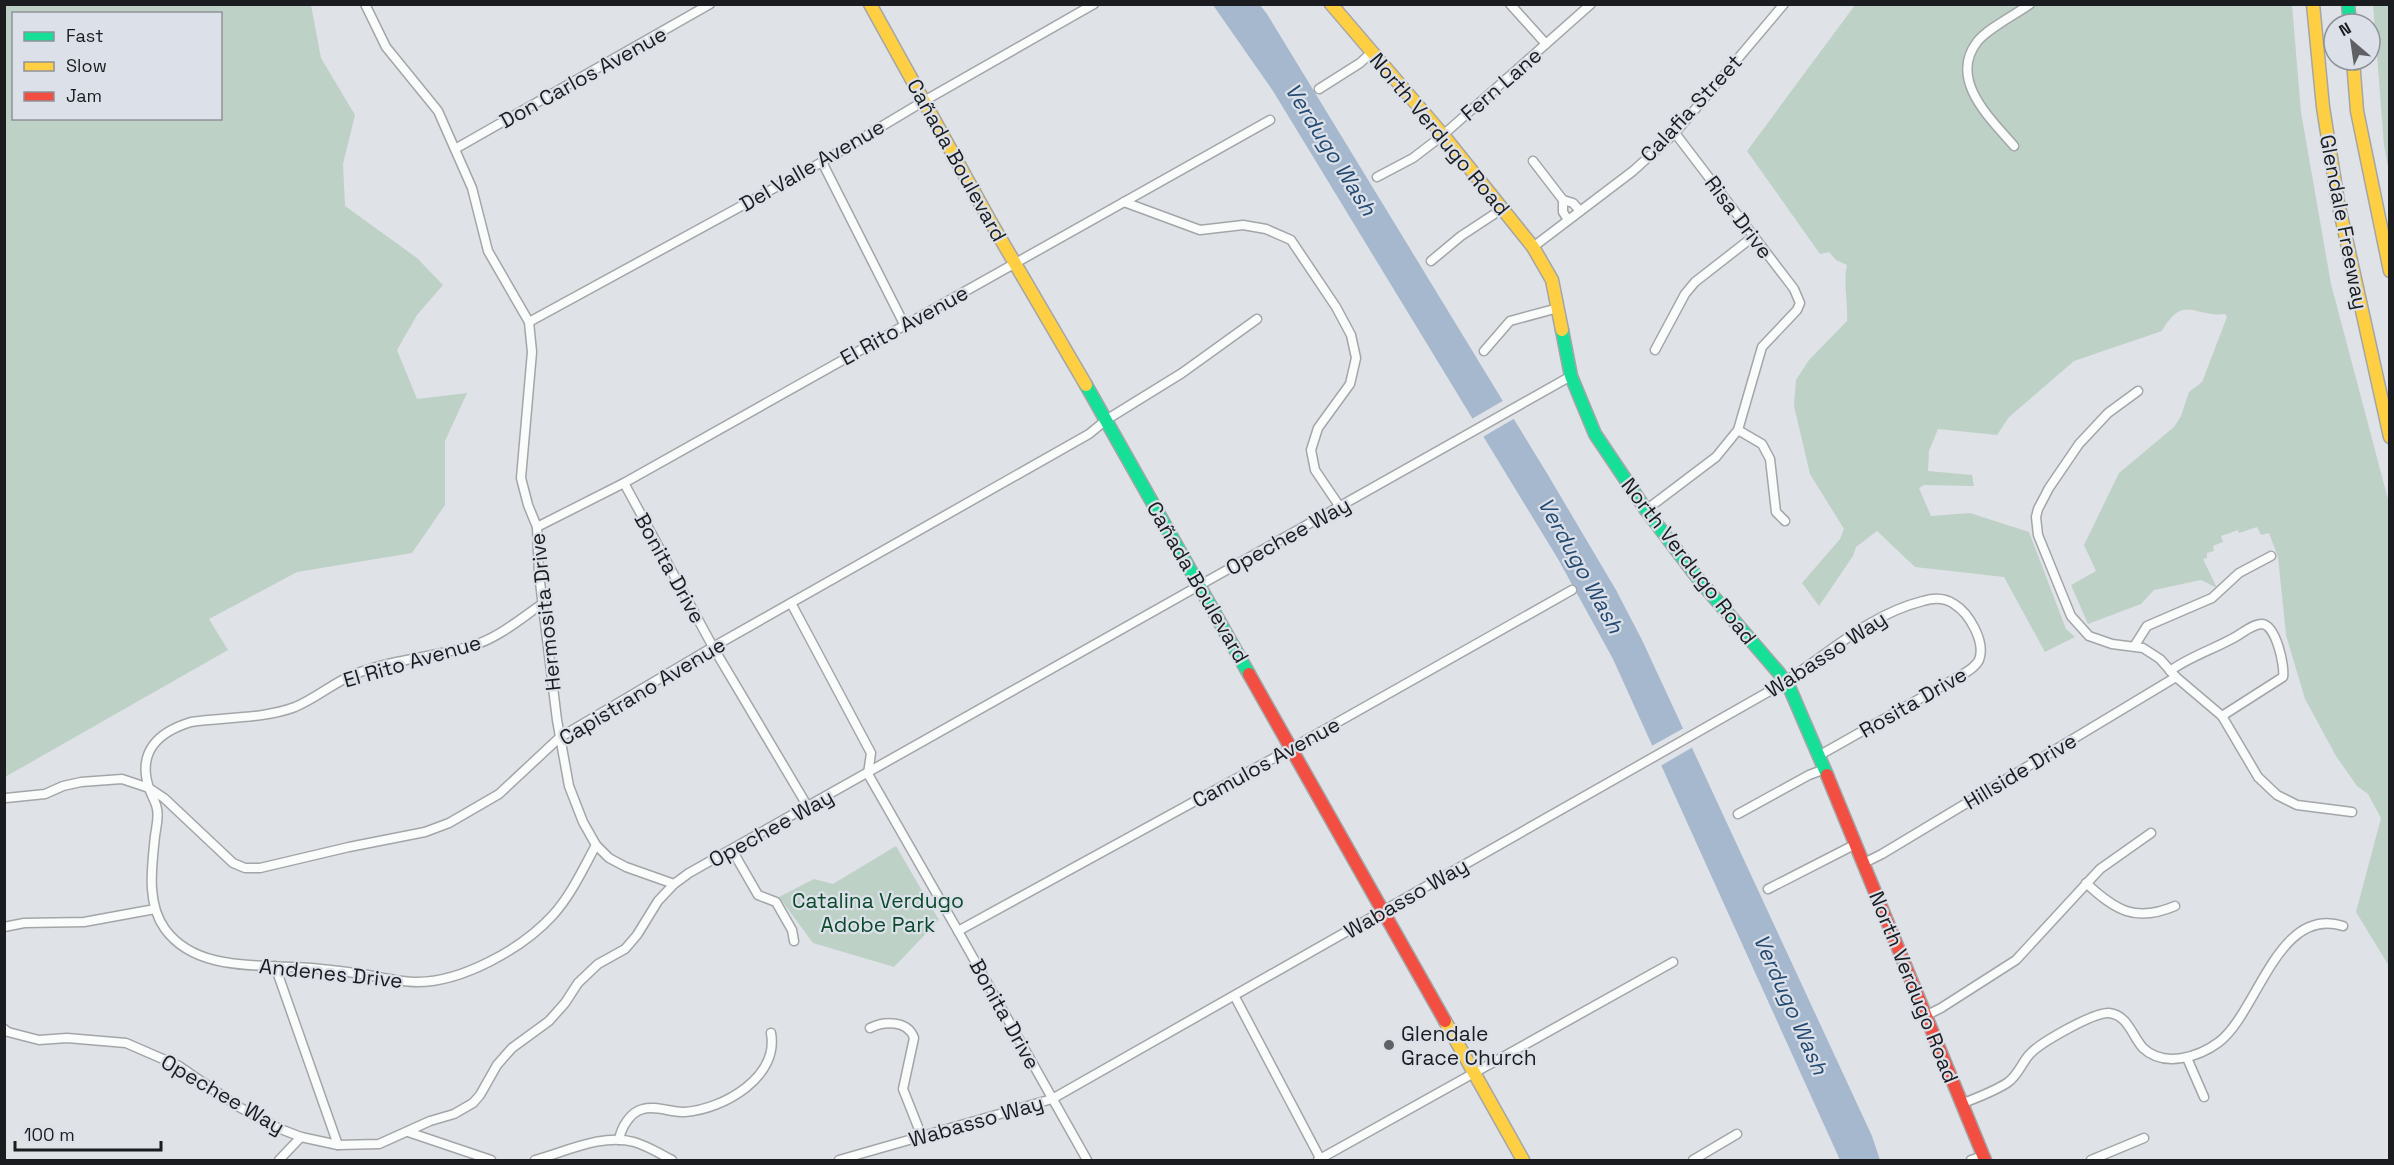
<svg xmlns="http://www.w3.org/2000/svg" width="2394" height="1165" font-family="'Space Grotesk',sans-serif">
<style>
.green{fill:#bed1c7;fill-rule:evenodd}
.water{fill:#a6b8ce}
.pier{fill:#dfe2e6}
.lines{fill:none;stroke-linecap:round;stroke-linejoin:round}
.street-casing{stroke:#a3a6a8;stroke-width:11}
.fast-casing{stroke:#a3a6a8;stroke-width:15}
.slow-casing{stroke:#a3a6a8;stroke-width:15}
.jam-casing{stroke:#a3a6a8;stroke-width:15}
.street{stroke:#fafbfb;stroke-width:8}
.fast{stroke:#16e098;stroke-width:12}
.slow{stroke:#ffcf43;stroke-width:12}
.jam{stroke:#f24e42;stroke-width:12}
.poi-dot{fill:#606165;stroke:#dce1e9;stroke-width:2}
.labels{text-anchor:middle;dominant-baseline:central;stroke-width:4.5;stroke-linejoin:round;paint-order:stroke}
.street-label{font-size:21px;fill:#1b1c1f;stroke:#dce1e9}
.park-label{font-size:21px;fill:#0b492b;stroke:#dce1e9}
.poi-label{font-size:21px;fill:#1b1c1f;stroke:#dce1e9;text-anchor:start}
.water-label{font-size:22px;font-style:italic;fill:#244a72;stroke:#dce1e9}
</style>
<rect width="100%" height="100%" fill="#dfe2e6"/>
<g class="green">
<path d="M 5,4 L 311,5 L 321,58 L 355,115 L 343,164 L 345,206 L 417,258 L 443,285 L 417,315 L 397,350 L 417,399 L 467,393 L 445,441 L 445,505 L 412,553 L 297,572 L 209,619 L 228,650 L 5,777 ZM 14,14 L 220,14 L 220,118 L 14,118 Z"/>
<path d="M 1855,5 L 2292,5 L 2301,112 L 2331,284 L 2389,503 L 2389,966 L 2356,912 L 2381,818 L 2368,794 L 2357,786 L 2336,756 L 2305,699 L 2286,635 L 2278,557 L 2269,533 L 2261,535 L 2257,527 L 2239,533 L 2238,530 L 2221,536 L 2223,542 L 2213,546 L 2214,551 L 2207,553 L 2207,558 L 2203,559 L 2217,588 L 2201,580 L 2154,590 L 2141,604 L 2088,624 L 2071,585 L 2096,571 L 2084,545 L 2119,473 L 2174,427 L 2181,416 L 2189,392 L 2202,382 L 2227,317 L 2225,314 C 2194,318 2184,293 2162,331 L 2074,361 L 2009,417 L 1997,435 L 1938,429 L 1929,451 L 1928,471 L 1972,475 L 1974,486 L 1924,485 L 1919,488 L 1931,516 L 1970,513 L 2029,532 L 2066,629 L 2075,637 L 2045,652 L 2004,577 L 1915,567 L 1877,531 L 1856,547 L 1853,556 L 1819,606 L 1802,583 L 1840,539 L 1844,529 L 1810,474 L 1794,406 L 1796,380 L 1809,360 L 1847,321 C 1848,302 1843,283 1847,265 L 1836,260 L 1829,252 L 1820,254 L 1747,151 Z"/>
<path d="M 2373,5 L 2389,5 L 2389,172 L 2384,145 Z"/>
<path d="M 896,846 L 939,920 L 894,967 L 813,943 L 779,897 L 814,879 L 833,884 Z"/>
</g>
<path class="water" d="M 1213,5 L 1260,5 L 1267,14 L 1548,475 L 1616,590 L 1642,640 L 1872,1136 L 1880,1160 L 1840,1160 L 1613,659 L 1558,559 L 1273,91 Z"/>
<g class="pier">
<path d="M 1506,399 L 1517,417 L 1481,438 L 1470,420 Z"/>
<path d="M 1684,728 L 1693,747 L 1657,768 L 1648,748 Z"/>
</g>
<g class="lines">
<g class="street-casing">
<g id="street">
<path d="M 365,4 L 386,47 L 438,111 L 472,188 L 488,251 L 529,322 L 532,352 L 521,478 L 528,505 L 537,527 L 539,574 L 557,720 L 569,786 L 583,822 L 596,845 L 609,858 L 626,867 L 674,884"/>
<path d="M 1510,4 L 1546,44"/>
<path d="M 1319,89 L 1360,63 L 1372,52"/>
<path d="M 2014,146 C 1991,119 1948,80 1977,42 C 1988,28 2015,15 2030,4"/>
<path d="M 455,149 L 710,4"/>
<path d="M 1533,161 L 1563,200 L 1563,212 L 1568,220"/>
<path d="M 822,162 L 904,324"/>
<path d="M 1377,177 L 1413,158 L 1443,135 L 1591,4"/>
<path d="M 1563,200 L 1573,203 L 1580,211"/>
<path d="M 1124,202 L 1200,230 L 1243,225 L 1266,229 L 1291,240 L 1336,307 L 1351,335 L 1356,358 L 1350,384 L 1318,428 L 1311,450 L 1315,470 L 1340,507"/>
<path d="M 1533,247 L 1633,171 L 1675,133 L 1784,4"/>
<path d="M 1431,261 L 1461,236 L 1502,209"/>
<path d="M 529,322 L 822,162 L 924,101 L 1094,4"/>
<path d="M 1655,350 L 1685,294 L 1695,282 L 1754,236"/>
<path d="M 1484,351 L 1510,321 L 1558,308"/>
<path d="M 2138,391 L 2108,413 L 2079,444 L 2049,488 L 2038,509 L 2036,517 L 2038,535 L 2071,616 L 2089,636 L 2112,644 L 2143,648 L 2160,659 L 2176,677 L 2222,716 L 2258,777 L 2277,795 L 2297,805 L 2352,812"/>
<path d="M 1738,430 L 1762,444 L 1770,459 L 1776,512 L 1785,521"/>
<path d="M 624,483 L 713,647 L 808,807"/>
<path d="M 1646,510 L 1716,457 L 1738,430 L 1762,347 L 1797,310 L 1800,303 L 1794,289 L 1675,133"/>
<path d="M 537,527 L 624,483 L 1270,120"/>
<path d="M 791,603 L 871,753 L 868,774 L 958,931 L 1087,1160"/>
<path d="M 542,604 C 520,619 497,639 471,646 C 433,657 394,659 355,674 C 334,682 317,698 295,707 C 263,719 225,717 191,722 C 158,732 137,752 149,788 C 151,795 156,802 157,809 C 159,818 156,828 155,836 C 152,866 146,903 165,929 C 194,969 251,965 295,967 C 320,968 343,971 368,975 C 384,978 401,982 417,982 C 463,982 523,948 553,915 C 571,895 583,869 596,845"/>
<path d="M 2135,645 L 2147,626 L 2212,598 L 2239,573 L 2271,556"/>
<path d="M 2170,671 C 2190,656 2215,649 2237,636 C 2244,632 2253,624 2262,624 C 2276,625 2285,666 2283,677 L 2222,716"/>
<path d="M 6,798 L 45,794 L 63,786 L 81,782 L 122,779 L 149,788 L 164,798 L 233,863 L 245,868 L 260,868 L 349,847 L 425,832 L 449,823 L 499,794 L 559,738 L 713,647 L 1089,434 L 1106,420 L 1182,373 L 1257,319"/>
<path d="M 1738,814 L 1809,775 L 1825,769"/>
<path d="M 732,850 L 758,895 L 776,902 L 792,930 L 794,941"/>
<path d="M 1864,863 L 1882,854 L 2176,677"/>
<path d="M 2086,883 C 2115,910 2135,923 2175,906"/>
<path d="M 1768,889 L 1856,844"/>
<path d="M 4,927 L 24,923 L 84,922 L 155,909"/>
<path d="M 958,931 L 1292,748 L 1572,590"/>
<path d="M 275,966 L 338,1145"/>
<path d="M 1235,997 L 1321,1160"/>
<path d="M 1925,1016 L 1941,1008 L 2016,960 L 2100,869 L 2151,833"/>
<path d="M 870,1028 C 884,1021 908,1020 914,1038 L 903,1089 L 922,1137"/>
<path d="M 4,1029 L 8,1032 L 39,1040 L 67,1038 L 126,1043 L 179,1066 L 239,1107 L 278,1128 L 301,1137 L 338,1145 L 379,1144 L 430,1121 L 454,1114 L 473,1103 L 480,1095 L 497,1065 L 512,1048 L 549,1021 L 565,1003 L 578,983 L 598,964 L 625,949 L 637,935 L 658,901 L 674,884 L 689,873 L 1571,376"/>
<path d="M 2187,1058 L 2204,1097"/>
<path d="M 1961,1104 C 1976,1098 1993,1092 2007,1083 C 2018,1076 2021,1064 2029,1055 C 2039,1043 2094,1012 2109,1013 C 2128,1015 2132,1036 2143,1048 C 2164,1068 2199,1057 2219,1042 C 2258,1012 2278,905 2343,926"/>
<path d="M 408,1132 L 491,1160"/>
<path d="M 619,1140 C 621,1128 630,1112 643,1109 C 656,1105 672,1113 685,1112 C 724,1109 779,1077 771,1033"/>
<path d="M 279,1160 L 301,1137"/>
<path d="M 535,1160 C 565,1152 603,1133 634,1142 C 648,1146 660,1154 672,1160"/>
<path d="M 839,1160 L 1052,1099 L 1768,692 C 1821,662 1863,616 1923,601 C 1933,598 1945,598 1954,604 C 1969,613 1986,642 1979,660 C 1975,668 1965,673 1958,677 L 1820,755"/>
<path d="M 1318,1160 L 1673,962"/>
<path d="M 1693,1160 L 1737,1134"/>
<path d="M 1971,1160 L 1983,1156"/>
<path d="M 2091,1160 L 2144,1138"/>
</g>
</g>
<g class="fast-casing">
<g id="fast">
<path d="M 2348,4 L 2350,24"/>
<path d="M 1562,330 L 1571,376 L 1595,434 L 1646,510 L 1700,581 L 1779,673 L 1790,689 L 1827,775"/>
<path d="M 1086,385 L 1249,674"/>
</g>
</g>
<g class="slow-casing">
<g id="slow">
<path d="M 870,4 L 989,219 L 1086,385"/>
<path d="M 1331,4 L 1443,135 L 1533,247 L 1552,280 L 1562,330"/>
<path d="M 2313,4 L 2323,107 L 2338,202 L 2390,437"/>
<path d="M 2353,60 L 2357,111 L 2390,271"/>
<path d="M 1445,1021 L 1523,1160"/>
</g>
</g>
<g class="jam-casing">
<g id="jam">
<path d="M 1249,674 L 1445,1021"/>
<path d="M 1827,775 L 1985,1160"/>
</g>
</g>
<use href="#street" class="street"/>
<use href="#fast" class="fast"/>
<use href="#slow" class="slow"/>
<use href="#jam" class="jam"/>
</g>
<circle class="poi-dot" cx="1389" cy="1045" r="6"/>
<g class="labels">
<g class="street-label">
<text transform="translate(583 77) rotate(-29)">Don Carlos Avenue</text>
<text transform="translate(1501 84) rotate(-41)">Fern Lane</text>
<text transform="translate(1691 108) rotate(-47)">Calafia Street</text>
<text transform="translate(1440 134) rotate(50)">North Verdugo Road</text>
<text transform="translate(957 160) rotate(61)">Cañada Boulevard</text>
<text transform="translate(812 165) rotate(-30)">Del Valle Avenue</text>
<text transform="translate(1739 217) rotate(53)">Risa Drive</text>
<text transform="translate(2344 222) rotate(79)">Glendale Freeway</text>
<text transform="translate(904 325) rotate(-29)">El Rito Avenue</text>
<text transform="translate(1288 536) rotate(-29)">Opechee Way</text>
<text transform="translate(1689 561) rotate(52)">North Verdugo Road</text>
<text transform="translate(670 568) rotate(61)">Bonita Drive</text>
<text transform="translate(1198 582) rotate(60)">Cañada Boulevard</text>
<text transform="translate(545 612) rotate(-96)">Hermosita Drive</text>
<text transform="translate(1826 654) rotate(-33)">Wabasso Way</text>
<text transform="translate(412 661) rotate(-16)">El Rito Avenue</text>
<text transform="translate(642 691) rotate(-31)">Capistrano Avenue</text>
<text transform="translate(1913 702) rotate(-30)">Rosita Drive</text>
<text transform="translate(1266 762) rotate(-29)">Camulos Avenue</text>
<text transform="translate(2020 771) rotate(-31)">Hillside Drive</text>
<text transform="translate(771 828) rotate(-29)">Opechee Way</text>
<text transform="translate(1406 898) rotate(-30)">Wabasso Way</text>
<text transform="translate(331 973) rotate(6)">Andenes Drive</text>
<text transform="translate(1914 987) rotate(68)">North Verdugo Road</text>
<text transform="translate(1005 1014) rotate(61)">Bonita Drive</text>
<text transform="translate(223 1094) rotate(30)">Opechee Way</text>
<text transform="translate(976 1121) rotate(-16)">Wabasso Way</text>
</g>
<g class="park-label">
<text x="878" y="900">Catalina Verdugo<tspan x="878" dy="24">Adobe Park</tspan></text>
</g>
<g class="poi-label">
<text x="1401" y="1033">Glendale<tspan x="1401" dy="24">Grace Church</tspan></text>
</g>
<g class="water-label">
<text transform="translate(1331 149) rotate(58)">Verdugo Wash</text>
<text transform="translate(1581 565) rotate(61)">Verdugo Wash</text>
<text transform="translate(1791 1004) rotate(66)">Verdugo Wash</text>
</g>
</g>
<rect width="2394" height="1165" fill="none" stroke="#1b1c1f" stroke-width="12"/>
<rect x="12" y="12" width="210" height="108" fill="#dce1e9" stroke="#8f9298" stroke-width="1.5"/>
<rect x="24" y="32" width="30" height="9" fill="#16e098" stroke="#8f9298" stroke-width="1.5"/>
<text x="66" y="42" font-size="18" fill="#1b1c1f">Fast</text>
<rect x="24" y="62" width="30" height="9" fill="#ffcf43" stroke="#8f9298" stroke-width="1.5"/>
<text x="66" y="72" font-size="18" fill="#1b1c1f">Slow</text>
<rect x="24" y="92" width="30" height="9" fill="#f24e42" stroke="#8f9298" stroke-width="1.5"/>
<text x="66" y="102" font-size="18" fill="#1b1c1f">Jam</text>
<g transform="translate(2352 42) rotate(331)"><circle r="28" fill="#dce1e9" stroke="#8f9298" stroke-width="1.5"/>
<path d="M0-4.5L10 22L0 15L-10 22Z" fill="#606165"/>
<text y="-9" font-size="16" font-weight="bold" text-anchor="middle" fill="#1b1c1f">N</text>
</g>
<path d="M15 1141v9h146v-9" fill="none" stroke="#1b1c1f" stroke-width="3"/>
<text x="24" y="1141" font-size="18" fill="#1b1c1f" stroke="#dce1e9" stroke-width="4.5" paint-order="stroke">100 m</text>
</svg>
